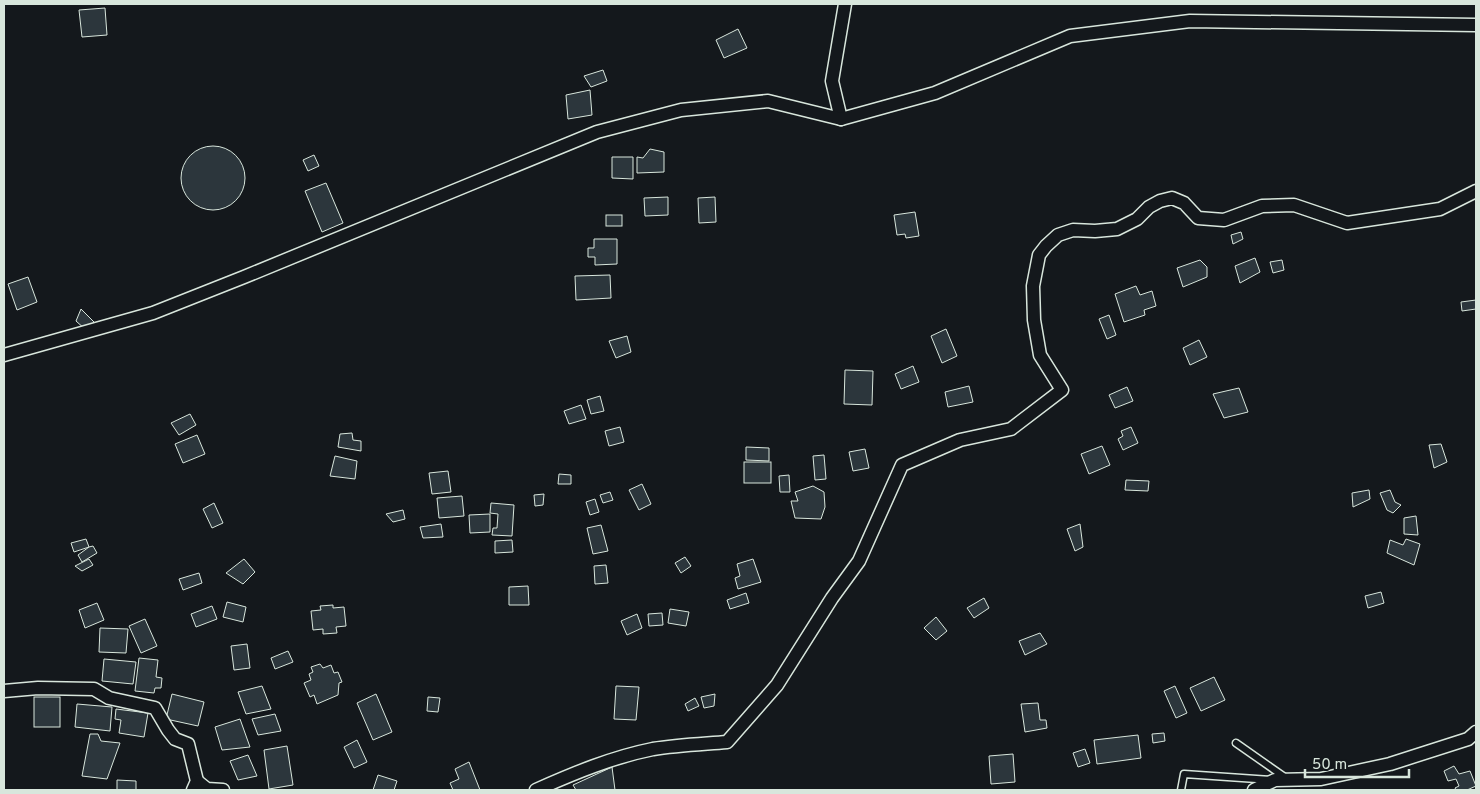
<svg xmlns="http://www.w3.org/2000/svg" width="1480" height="794" font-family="Overpass,sans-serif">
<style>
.building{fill:#2c363c;stroke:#d8e6dc}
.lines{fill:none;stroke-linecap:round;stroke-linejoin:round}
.lane-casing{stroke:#d8e6dc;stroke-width:9}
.street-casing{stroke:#d8e6dc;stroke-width:15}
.lane{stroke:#14181c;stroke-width:6}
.street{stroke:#14181c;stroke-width:12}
</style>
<rect width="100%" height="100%" fill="#14181c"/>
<g class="building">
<path d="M 105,8 L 107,35 L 82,37 L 79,10 Z"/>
<path d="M 738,29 L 747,48 L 724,58 L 716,40 Z"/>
<path d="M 603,70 L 607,81 L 591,87 L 584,76 Z"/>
<path d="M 590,90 L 592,115 L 568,119 L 566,95 Z"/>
<circle cx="213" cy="178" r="32"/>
<path d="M 650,149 L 664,152 L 664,172 L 637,173 L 637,157 L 643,158 Z"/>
<path d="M 314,155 L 319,166 L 308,171 L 303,160 Z"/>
<path d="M 612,157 L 633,157 L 633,179 L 612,178 Z"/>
<path d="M 326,183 L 343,223 L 322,232 L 305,191 Z"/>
<path d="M 668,197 L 668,215 L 645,216 L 644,198 Z"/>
<path d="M 715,197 L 716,222 L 699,223 L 698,198 Z"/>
<path d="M 915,212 L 919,236 L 906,238 L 905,234 L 897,235 L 894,215 Z"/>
<rect x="606" y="215" width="16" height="11"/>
<path d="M 1241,232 L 1243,239 L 1233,244 L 1231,235 Z"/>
<path d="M 594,239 L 617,239 L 617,264 L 595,265 L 595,257 L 588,257 L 588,248 L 594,248 Z"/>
<path d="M 1255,258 L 1260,272 L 1240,283 L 1235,266 Z"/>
<path d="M 1200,260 L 1207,267 L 1207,277 L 1183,287 L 1177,268 Z"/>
<path d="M 1282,260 L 1284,270 L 1273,273 L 1270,262 Z"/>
<path d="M 610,275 L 611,298 L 576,300 L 575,276 Z"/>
<path d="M 28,277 L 37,302 L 17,310 L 8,284 Z"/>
<path d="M 1136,286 L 1140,295 L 1152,291 L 1156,306 L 1144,310 L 1145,315 L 1124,322 L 1115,294 Z"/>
<path d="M 1476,300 L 1476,309 L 1462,311 L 1461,302 Z"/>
<path d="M 81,309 L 94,322 L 86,330 L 76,321 Z"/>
<path d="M 1109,315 L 1116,335 L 1107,339 L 1099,319 Z"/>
<path d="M 946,329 L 957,356 L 942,363 L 931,336 Z"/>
<path d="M 627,336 L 631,352 L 616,358 L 609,341 Z"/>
<path d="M 1199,340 L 1207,357 L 1190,365 L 1183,348 Z"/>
<path d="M 913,366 L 919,382 L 901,389 L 895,374 Z"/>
<path d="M 845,370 L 873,371 L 872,405 L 844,404 Z"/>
<path d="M 969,386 L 973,402 L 948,407 L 945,392 Z"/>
<path d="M 1127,387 L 1133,401 L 1115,408 L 1109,395 Z"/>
<path d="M 1239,388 L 1248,412 L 1224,418 L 1213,394 Z"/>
<path d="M 600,396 L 604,411 L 591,414 L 587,400 Z"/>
<path d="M 581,405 L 586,419 L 569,424 L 564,411 Z"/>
<path d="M 190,414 L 196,425 L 179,435 L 171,423 Z"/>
<path d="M 620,427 L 624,442 L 609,446 L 605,431 Z"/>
<path d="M 1131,427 L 1138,443 L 1123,450 L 1118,439 L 1123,436 L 1121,431 Z"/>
<path d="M 352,433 L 353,440 L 361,441 L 361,451 L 338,447 L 340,434 Z"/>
<path d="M 197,435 L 205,454 L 183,463 L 175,444 Z"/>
<path d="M 1441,444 L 1447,462 L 1434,468 L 1429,445 Z"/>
<path d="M 1102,446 L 1110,465 L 1089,474 L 1081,454 Z"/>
<path d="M 746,447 L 769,448 L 769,461 L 746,460 Z"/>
<path d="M 865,449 L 869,468 L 853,471 L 849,452 Z"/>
<path d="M 824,455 L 826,479 L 815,480 L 813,456 Z"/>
<path d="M 335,456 L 357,461 L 355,479 L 330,476 Z"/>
<rect x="744" y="462" width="27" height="21"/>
<path d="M 448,471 L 451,492 L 432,494 L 429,473 Z"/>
<path d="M 559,474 L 571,475 L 571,484 L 558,484 Z"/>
<path d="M 789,475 L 790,492 L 780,492 L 779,476 Z"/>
<path d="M 1126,480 L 1149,481 L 1148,491 L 1125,490 Z"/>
<path d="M 642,484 L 651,504 L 639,510 L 629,490 Z"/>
<path d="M 813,486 L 824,492 L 825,507 L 821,519 L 795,518 L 791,501 L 798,501 L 795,492 Z"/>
<path d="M 1369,490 L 1370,499 L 1353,507 L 1352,493 Z"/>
<path d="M 1390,490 L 1395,502 L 1401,505 L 1393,513 L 1387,510 L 1380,493 Z"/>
<path d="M 610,492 L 613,500 L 603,503 L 600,495 Z"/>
<path d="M 544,494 L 543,505 L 535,506 L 534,495 Z"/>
<path d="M 462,496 L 464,516 L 439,518 L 437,498 Z"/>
<path d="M 595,499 L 599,512 L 590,515 L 586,502 Z"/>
<path d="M 214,503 L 223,523 L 212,528 L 203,509 Z"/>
<path d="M 491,503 L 514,505 L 512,536 L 492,535 L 493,528 L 497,528 L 498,514 L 490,513 Z"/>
<path d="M 403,510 L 405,519 L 393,522 L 386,514 Z"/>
<path d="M 490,514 L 490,532 L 470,533 L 469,515 Z"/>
<path d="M 1416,516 L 1418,535 L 1404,534 L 1404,518 Z"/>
<path d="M 441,524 L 443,537 L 423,538 L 420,527 Z"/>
<path d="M 1080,524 L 1083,547 L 1075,551 L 1067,529 Z"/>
<path d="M 601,525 L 608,551 L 593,554 L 587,528 Z"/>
<path d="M 86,539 L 89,547 L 74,552 L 71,543 Z"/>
<path d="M 1406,539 L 1420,544 L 1414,565 L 1387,553 L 1390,540 L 1403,545 Z"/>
<path d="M 512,540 L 513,552 L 495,553 L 495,541 Z"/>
<path d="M 93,546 L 97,553 L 82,562 L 78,555 L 89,547 Z"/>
<path d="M 685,557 L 691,566 L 681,573 L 675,563 Z"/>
<path d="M 89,559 L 93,565 L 82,571 L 75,566 Z"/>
<path d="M 244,559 L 255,572 L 243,584 L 226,573 Z"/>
<path d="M 753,559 L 761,582 L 738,589 L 735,578 L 740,576 L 737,564 Z"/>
<path d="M 606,565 L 608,583 L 595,584 L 594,566 Z"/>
<path d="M 199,573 L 202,583 L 183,590 L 179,579 Z"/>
<path d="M 528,586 L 529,605 L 509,605 L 509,587 Z"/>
<path d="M 1381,592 L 1384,603 L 1368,608 L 1365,596 Z"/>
<path d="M 746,593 L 749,603 L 730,609 L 727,600 Z"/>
<path d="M 984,598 L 989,608 L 974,618 L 967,608 Z"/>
<path d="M 227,602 L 246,607 L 243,622 L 223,617 Z"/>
<path d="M 97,603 L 104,620 L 85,628 L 79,610 Z"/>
<path d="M 333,605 L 333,608 L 344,607 L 346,626 L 336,627 L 337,633 L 323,634 L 323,629 L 313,630 L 311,611 L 321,610 L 320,606 Z"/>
<path d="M 212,606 L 217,619 L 196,627 L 191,614 Z"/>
<path d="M 670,609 L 689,612 L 686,626 L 668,623 Z"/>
<path d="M 662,613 L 663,625 L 649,626 L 648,614 Z"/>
<path d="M 637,614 L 642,628 L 627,635 L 621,621 Z"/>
<path d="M 936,617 L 947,631 L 936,640 L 924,628 Z"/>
<path d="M 145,619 L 157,646 L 141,653 L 129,626 Z"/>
<path d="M 100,628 L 128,629 L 126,653 L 99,652 Z"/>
<path d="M 1040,633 L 1047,644 L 1025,655 L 1019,641 Z"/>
<path d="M 247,644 L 250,668 L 234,670 L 231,646 Z"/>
<path d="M 288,651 L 293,662 L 275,669 L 271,658 Z"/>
<path d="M 139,658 L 158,660 L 156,677 L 162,678 L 161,688 L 155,688 L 154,693 L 135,691 Z"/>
<path d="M 104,659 L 136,662 L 133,684 L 102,681 Z"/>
<path d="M 320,664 L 323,668 L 331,665 L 334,673 L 338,672 L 342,682 L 339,683 L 338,695 L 317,704 L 314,695 L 310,697 L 304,683 L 311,680 L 309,674 L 313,672 L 311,667 Z"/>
<path d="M 1214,677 L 1225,700 L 1201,711 L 1190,688 Z"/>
<path d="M 262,686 L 271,709 L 246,714 L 238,692 Z"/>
<path d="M 616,686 L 639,687 L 636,720 L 614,719 Z"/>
<path d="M 1175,686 L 1187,713 L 1176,718 L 1164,691 Z"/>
<path d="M 172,694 L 204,702 L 198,726 L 166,719 Z"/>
<path d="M 376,694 L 392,732 L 373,740 L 357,703 Z"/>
<path d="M 715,694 L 714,706 L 704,708 L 701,697 Z"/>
<rect x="34" y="697" width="26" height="30"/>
<path d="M 428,697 L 440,698 L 438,712 L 427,711 Z"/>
<path d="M 695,698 L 699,706 L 688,711 L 685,704 Z"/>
<path d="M 1038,703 L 1040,720 L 1046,720 L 1047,728 L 1025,732 L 1021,704 Z"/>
<path d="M 77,704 L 112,707 L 110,731 L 75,727 Z"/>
<path d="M 116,709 L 148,713 L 144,737 L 119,733 L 121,720 L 115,719 Z"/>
<path d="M 275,714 L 281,731 L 258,735 L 252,719 Z"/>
<path d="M 240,719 L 250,747 L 222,750 L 215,727 Z"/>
<path d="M 1164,733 L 1165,741 L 1153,743 L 1152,734 Z"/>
<path d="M 90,734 L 98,734 L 101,741 L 120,743 L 107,779 L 82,776 Z"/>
<path d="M 1138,735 L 1141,758 L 1097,764 L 1094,740 Z"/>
<path d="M 357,740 L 367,762 L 354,768 L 344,747 Z"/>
<path d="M 287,746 L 293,785 L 269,789 L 264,750 Z"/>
<path d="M 1085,749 L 1090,763 L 1078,767 L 1073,753 Z"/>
<path d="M 1013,754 L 1015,782 L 991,784 L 989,756 Z"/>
<path d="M 248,755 L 257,776 L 238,780 L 230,761 Z"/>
<path d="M 469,762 L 480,790 L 453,790 L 450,783 L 459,779 L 455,769 Z"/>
<path d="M 1454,766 L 1459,774 L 1470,771 L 1476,786 L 1467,790 L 1456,790 L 1455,788 L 1459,786 L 1456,779 L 1448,781 L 1444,771 Z"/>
<path d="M 612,767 L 615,790 L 576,790 L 573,785 Z"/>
<path d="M 378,775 L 397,781 L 394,790 L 373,790 Z"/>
<path d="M 117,780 L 136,781 L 136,790 L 117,790 Z"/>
</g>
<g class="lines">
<g class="lane-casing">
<g id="lane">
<path d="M 1236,743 L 1286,778"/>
<path d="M 1181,790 L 1184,774 L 1271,780"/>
</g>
</g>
<g class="street-casing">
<g id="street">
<path d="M 841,119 L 832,81 L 845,4"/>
<path d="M 4,355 L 153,313 L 244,277 L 597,132 L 681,110 L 768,101 L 841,119 L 935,93 L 1070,36 L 1190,21 L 1476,25"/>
<path d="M 4,691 L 38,688 L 94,689 L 109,698 L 155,708 L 168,730 L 175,739 L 188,744 L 197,781 L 193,790"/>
<path d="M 197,781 L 207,789 L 223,790"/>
<path d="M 536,790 C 574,773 613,757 653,749 C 677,745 703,744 727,742 L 777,685 L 832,598 L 859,561 L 902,465 L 960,440 L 1011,429 L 1062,390 L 1040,355 L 1034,320 L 1033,286 L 1039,255 L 1046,246 L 1058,235 L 1073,230 L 1095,231 L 1117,229 L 1137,219 L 1149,207 L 1160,201 L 1172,198 L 1184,203 L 1198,218 L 1224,220 L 1262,206 L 1294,205 L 1347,223 L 1440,209 L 1476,191"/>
<path d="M 1254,790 L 1275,780 L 1321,779 L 1390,764 L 1468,739 L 1476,732"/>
</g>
</g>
<use href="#lane" class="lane"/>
<use href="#street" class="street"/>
</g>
<rect width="1480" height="794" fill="none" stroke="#d8e6dc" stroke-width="10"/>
<path d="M1305 769v8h104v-8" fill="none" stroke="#d8e6dc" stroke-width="2.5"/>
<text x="1312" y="769" font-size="15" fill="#d8e6dc" stroke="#14181c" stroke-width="4" paint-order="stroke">50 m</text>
</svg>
